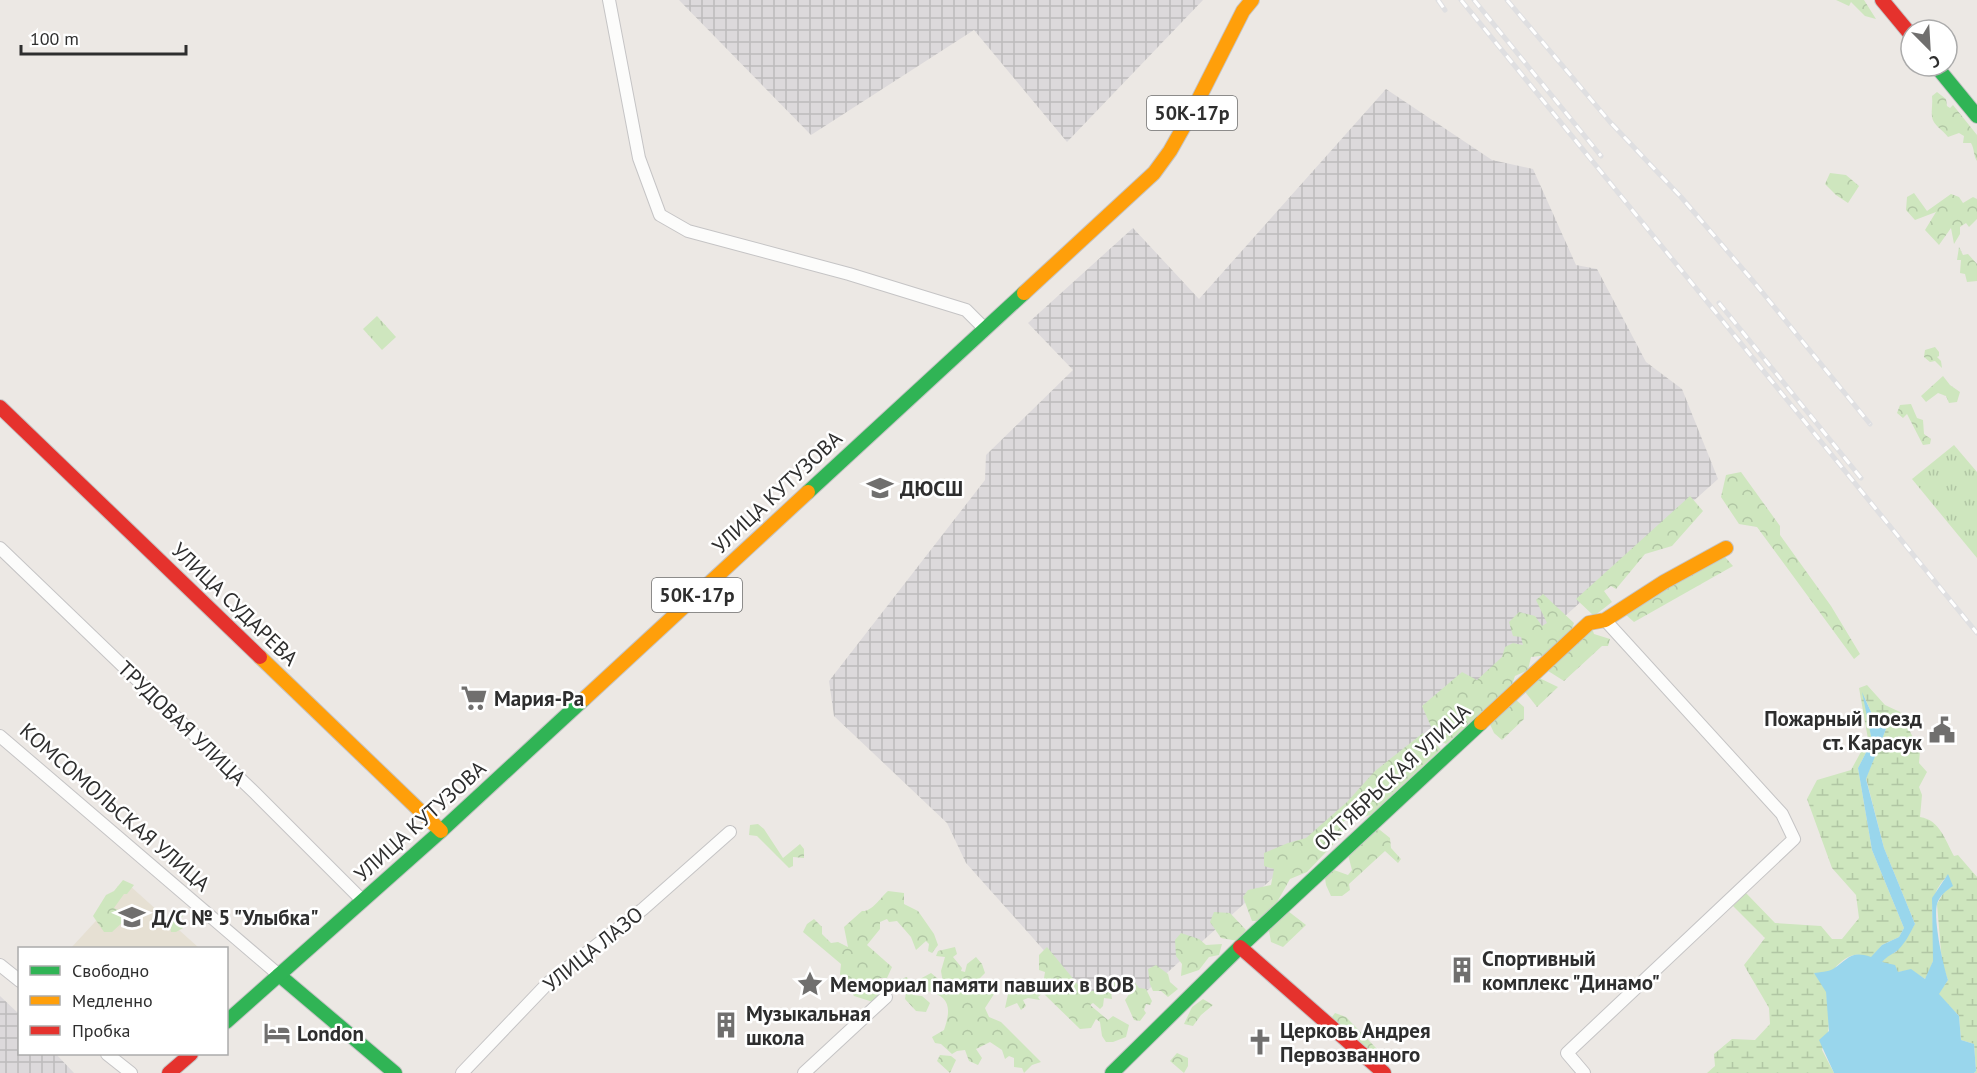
<svg xmlns="http://www.w3.org/2000/svg" width="1977" height="1073" font-family="'PT Sans',sans-serif">
<style>
.industrial{fill:url(#industrial-grid)}
.education{fill:#e6e0d3}
.forest{fill:url(#forest-crowns)}
.wetland{fill:url(#wetland-marsh)}
.park{fill:url(#park-tufts)}
.water{fill:#99d6ec}
.lines{fill:none;stroke-linecap:round;stroke-linejoin:round}
.street-casing{stroke:#c5c4c5;stroke-width:14}
.fast-casing{stroke:#c5c4c5;stroke-width:16}
.slow-casing{stroke:#c5c4c5;stroke-width:16}
.jam-casing{stroke:#c5c4c5;stroke-width:16}
.street{stroke:#fcfcfb;stroke-width:12}
.fast{stroke:#30b455;stroke-width:14}
.slow{stroke:#ff9f0a;stroke-width:14}
.jam{stroke:#e5322d;stroke-width:14}
.rail-casing{stroke:#dfdfe1;stroke-width:5}
.rail{stroke:#fff;stroke-width:3;stroke-dasharray:9;stroke-linecap:butt}
.labels{text-anchor:middle;dominant-baseline:central;stroke-width:5;stroke-linejoin:round;paint-order:stroke}
.shield{fill:#fff;stroke:#6d6d6d;stroke-width:1.5}
.shield-label{font-size:20px;font-weight:bold;fill:#2e2e2e}
.poi-label{font-size:21px;font-weight:bold;fill:#2e2e2e;stroke:#fff;text-anchor:start}
.street-label{font-size:21px;fill:#2e2e2e;stroke:#fff}
</style>
<defs>
<pattern id="industrial-grid" width="8" height="8" patternUnits="userSpaceOnUse" patternTransform="scale(1.5)"><rect width="8" height="8" fill="#dcd9db"/><path d="M0 4h8M4 0v8" fill="none" stroke="#bdbbbc"/></pattern>
<pattern id="forest-crowns" width="20" height="18" patternUnits="userSpaceOnUse" patternTransform="scale(1.5)"><rect width="20" height="18" fill="#cee6be"/><path d="M2 6a3 3 0 1 1 6 0M12 15a3 3 0 1 1 6 0" fill="none" stroke="#b1c6a4"/></pattern>
<pattern id="wetland-marsh" width="20" height="14" patternUnits="userSpaceOnUse" patternTransform="scale(1.5)"><rect width="20" height="14" fill="#cee6be"/><path d="M1 5h8M5 5V1M11 12h8M15 12V8" fill="none" stroke="#b1c6a4"/></pattern>
<pattern id="park-tufts" width="24" height="20" patternUnits="userSpaceOnUse" patternTransform="scale(1.5)"><rect width="24" height="20" fill="#cee6be"/><path d="M3 7l-1-3M5 7V3M7 7l1-3M15 17l-1-3M17 17v-4M19 17l1-3" fill="none" stroke="#b1c6a4"/></pattern>
</defs>
<rect width="100%" height="100%" fill="#ece8e4"/>
<g class="industrial">
<path d="M 679,0 L 1203,0 L 1067,142 L 974,30 L 811,135 Z"/>
<path d="M 1386,89 L 1492,160 L 1533,169 L 1576,265 L 1597,269 L 1646,362 L 1682,389 L 1718,479 L 1140,997 L 1123,975 L 1090,1002 L 966,863 L 947,823 L 834,716 L 829,681 L 985,480 L 986,455 L 1073,370 L 1028,323 L 1133,228 L 1199,299 Z"/>
<path d="M 0,996 L 19,1014 L 20,1054 L 56,1054 L 74,1073 L 0,1073 Z"/>
</g>
<path class="education" d="M 129,885 L 199,948 L 71,948 Z"/>
<g class="forest">
<path d="M 1836,0 L 1864,0 L 1876,19 L 1865,16 L 1851,2 L 1849,6 Z"/>
<path d="M 1937,92 L 1946,99 L 1947,106 L 1950,108 L 1953,105 L 1977,135 L 1977,161 C 1973,155 1975,150 1971,143 L 1963,143 L 1964,136 L 1959,133 L 1948,137 C 1943,130 1933,125 1932,117 C 1931,110 1933,103 1932,96 Z"/>
<path d="M 1830,173 L 1846,175 L 1859,186 L 1848,203 L 1836,195 L 1825,184 Z"/>
<path d="M 1914,193 L 1927,211 L 1951,194 L 1959,197 L 1963,203 L 1973,197 L 1977,199 L 1977,219 L 1969,227 L 1966,223 L 1960,227 L 1960,234 L 1954,244 L 1951,228 L 1939,245 L 1925,230 L 1936,212 L 1915,220 L 1906,210 L 1907,197 Z"/>
<path d="M 1959,247 L 1963,255 L 1968,254 L 1977,264 L 1977,281 L 1967,282 L 1965,274 L 1960,273 L 1961,260 L 1957,260 Z"/>
<path d="M 1935,347 L 1939,352 L 1939,356 L 1937,357 L 1941,361 L 1942,368 L 1935,361 L 1930,362 L 1924,357 L 1925,350 Z"/>
<path d="M 1943,376 L 1950,385 L 1960,392 L 1957,402 L 1949,403 L 1946,396 L 1938,393 L 1926,402 L 1921,396 Z"/>
<path d="M 1911,404 L 1917,418 L 1923,420 L 1924,434 L 1931,439 L 1930,444 L 1923,445 L 1907,414 L 1903,418 L 1897,413 L 1900,405 Z"/>
<path d="M 1741,472 L 1780,526 L 1780,535 L 1831,606 L 1860,654 L 1854,659 L 1757,527 L 1739,524 L 1721,497 L 1726,475 Z"/>
<path d="M 1690,496 L 1703,511 L 1672,546 L 1645,554 L 1616,589 L 1611,586 L 1604,591 L 1612,602 L 1594,616 L 1576,599 Z"/>
<path d="M 1725,557 L 1733,566 L 1634,622 L 1625,614 L 1666,588 Z"/>
<path d="M 1543,594 L 1574,623 C 1566,648 1557,655 1531,657 L 1528,670 L 1515,676 L 1510,690 L 1446,744 L 1436,738 L 1422,706 L 1462,672 L 1477,680 L 1502,657 L 1505,647 L 1513,643 L 1523,645 L 1521,637 L 1513,636 L 1509,622 L 1519,612 L 1535,616 L 1542,626 L 1547,623 L 1536,600 Z"/>
<path d="M 1591,625 L 1594,634 L 1610,639 L 1608,646 L 1602,646 L 1564,681 L 1545,669 Z"/>
<path d="M 1533,675 L 1558,687 L 1537,707 L 1522,688 Z"/>
<path d="M 1515,699 L 1524,707 L 1524,719 L 1502,740 L 1494,733 L 1488,720 Z"/>
<path d="M 1423,733 L 1441,749 L 1371,815 L 1344,821 L 1343,834 L 1307,872 L 1290,879 L 1276,904 L 1260,921 L 1252,921 L 1243,897 L 1248,890 L 1271,885 L 1274,869 L 1264,866 L 1264,853 L 1288,843 L 1306,838 L 1347,802 L 1375,771 Z"/>
<path d="M 758,824 L 764,829 L 783,858 L 800,844 L 804,849 L 804,858 L 793,857 L 793,866 L 789,868 L 757,836 L 749,835 L 750,825 Z"/>
<path d="M 1375,826 L 1390,838 L 1391,848 L 1401,859 L 1398,863 L 1385,851 L 1349,884 L 1350,890 L 1342,896 L 1331,896 L 1326,885 L 1324,871 L 1334,870 L 1348,875 L 1352,870 L 1348,855 Z"/>
<path d="M 123,880 L 134,885 L 127,894 L 124,894 L 114,908 L 120,911 L 124,921 L 112,932 L 104,932 L 93,916 L 106,895 L 114,891 Z"/>
<path d="M 888,891 L 904,893 L 904,904 L 918,911 L 934,934 L 938,945 L 932,953 L 928,951 L 929,944 L 926,941 L 916,950 L 911,937 L 897,921 L 889,922 L 887,919 L 880,922 L 880,929 L 867,945 L 892,967 L 887,978 L 879,978 L 880,986 L 888,993 L 873,1002 L 854,996 L 840,974 L 841,964 L 803,932 L 807,924 L 814,919 L 822,927 L 822,934 L 831,943 L 838,942 L 848,947 L 844,927 L 862,911 C 872,912 880,898 888,891 Z"/>
<path d="M 172,911 L 179,912 L 183,916 L 175,923 L 180,924 L 183,928 L 176,932 L 171,932 L 169,917 Z"/>
<path d="M 1288,911 L 1306,925 L 1283,947 L 1271,942 L 1268,925 Z"/>
<path d="M 1214,912 L 1230,913 L 1246,930 L 1238,941 L 1221,938 L 1210,922 Z"/>
<path d="M 1181,933 L 1199,939 L 1206,945 L 1222,944 L 1219,955 L 1209,957 L 1199,970 L 1181,976 L 1182,964 L 1176,956 L 1175,940 Z"/>
<path d="M 955,947 L 957,954 L 953,957 L 962,968 L 961,971 L 965,972 L 967,964 L 976,957 L 982,964 L 985,973 L 979,979 L 981,983 L 992,984 L 996,991 L 985,1008 L 989,1017 L 1001,1022 L 1041,1062 L 1032,1065 L 1024,1073 L 1022,1068 L 1014,1067 L 1014,1058 L 1009,1056 L 1005,1059 L 1002,1050 L 990,1042 L 976,1049 L 982,1058 L 978,1065 L 969,1061 L 965,1050 L 957,1051 L 952,1054 L 941,1044 L 935,1043 L 932,1037 L 944,1030 C 951,1010 951,996 927,991 L 920,979 L 931,973 L 943,983 L 941,971 L 945,957 L 936,956 L 938,951 Z"/>
<path d="M 1047,947 L 1080,987 L 1091,985 L 1091,991 L 1097,991 L 1113,977 L 1133,980 L 1139,988 L 1146,989 L 1152,1001 L 1150,1005 L 1146,1004 L 1144,1010 L 1146,1013 L 1140,1021 L 1134,1020 L 1125,1000 L 1130,993 L 1120,983 L 1119,987 L 1111,992 L 1112,999 L 1104,998 L 1103,1006 L 1100,1009 L 1093,1003 L 1090,1005 L 1108,1020 L 1113,1016 L 1129,1025 L 1126,1037 L 1113,1042 L 1106,1042 L 1102,1036 L 1100,1022 L 1096,1019 L 1091,1028 L 1080,1029 L 1043,993 L 1038,997 L 1040,1000 L 1028,998 L 1023,1000 L 1026,1006 L 1021,1010 L 1017,1003 L 1005,1008 L 1008,994 L 1018,988 L 1033,992 L 1043,984 L 1045,972 L 1039,970 L 1039,955 Z"/>
<path d="M 1156,965 L 1168,974 L 1170,982 L 1178,989 L 1168,997 L 1161,991 L 1153,991 L 1150,984 L 1148,969 Z"/>
<path d="M 907,977 L 913,995 L 922,996 L 930,1003 L 926,1012 L 916,1011 L 905,999 L 906,992 L 896,991 L 895,981 Z"/>
<path d="M 1203,999 L 1213,1005 L 1201,1015 L 1193,1026 L 1184,1024 L 1192,1007 Z"/>
<path d="M 1335,1013 L 1346,1017 L 1377,1049 L 1376,1055 L 1367,1054 L 1354,1031 L 1339,1029 L 1332,1017 Z"/>
<path d="M 1177,1053 L 1188,1058 L 1188,1066 L 1184,1073 L 1170,1061 Z"/>
<path d="M 940,1055 L 951,1056 L 956,1060 L 950,1073 L 937,1061 Z"/>
</g>
<path class="wetland" d="M 1867,685 L 1885,705 L 1900,712 L 1920,751 L 1919,763 L 1927,772 L 1919,787 L 1922,795 L 1920,817 C 1940,820 1945,840 1954,856 L 1958,855 L 1977,877 L 1977,1073 L 1974,1073 L 1976,1071 L 1974,1044 L 1961,1040 L 1959,1016 L 1938,994 L 1948,980 L 1942,963 L 1937,904 L 1944,892 L 1948,875 C 1919,904 1940,928 1933,961 C 1931,967 1928,974 1925,979 L 1911,970 L 1898,972 L 1882,962 L 1888,955 L 1896,952 L 1915,924 L 1884,848 L 1866,778 L 1886,729 L 1875,721 L 1864,696 L 1872,741 L 1858,768 L 1872,850 L 1904,928 L 1899,937 L 1882,945 L 1871,958 C 1860,953 1851,953 1841,962 C 1815,983 1833,1006 1828,1032 C 1827,1038 1824,1044 1822,1050 L 1834,1073 L 1707,1073 L 1715,1066 L 1714,1054 L 1732,1039 L 1755,1040 L 1770,1024 L 1769,1008 L 1744,965 L 1765,938 L 1733,906 L 1746,893 L 1775,923 L 1821,926 L 1832,939 L 1842,939 L 1859,918 L 1856,895 L 1832,868 L 1807,799 L 1817,780 L 1851,770 L 1868,739 L 1859,688 Z"/>
<g class="park">
<path d="M 377,316 L 396,337 L 382,350 L 363,329 Z"/>
<path d="M 1954,445 L 1977,472 L 1977,558 L 1912,479 Z"/>
</g>
<path class="water" d="M 1862,692 L 1875,721 L 1886,729 L 1866,779 L 1884,848 L 1915,924 C 1910,933 1906,942 1898,950 C 1893,954 1887,956 1882,962 L 1895,965 L 1898,972 L 1911,969 L 1925,979 L 1933,961 L 1932,898 L 1948,874 L 1953,886 C 1947,890 1939,896 1937,904 C 1933,919 1943,965 1948,980 L 1939,994 L 1959,1016 L 1961,1040 L 1974,1044 L 1976,1071 L 1974,1073 L 1834,1073 L 1819,1040 L 1829,1031 L 1826,992 L 1814,973 C 1820,972 1828,972 1833,969 C 1849,959 1850,950 1871,957 L 1882,945 L 1899,937 L 1904,928 L 1872,850 L 1858,768 L 1872,741 Z"/>
<g class="lines">
<g class="street-casing">
<g id="street">
<path d="M 609,0 L 639,158 L 660,215 L 688,231 L 849,274 L 966,310 L 985,329"/>
<path d="M 0,548 L 255,793 L 363,901"/>
<path d="M 0,736 L 279,975"/>
<path d="M 0,965 L 20,981"/>
<path d="M 107,1054 L 131,1073"/>
<path d="M 462,1073 L 548,983 L 643,909 L 730,832"/>
<path d="M 804,1073 L 886,997"/>
<path d="M 1584,1073 L 1567,1053 L 1794,839 L 1782,814 L 1605,620"/>
</g>
</g>
<g class="fast-casing">
<g id="fast">
<path d="M 1936,66 L 1977,116"/>
<path d="M 808,492 L 1024,293"/>
<path d="M 279,975 L 395,1073"/>
<path d="M 226,1022 L 441,831 L 584,699"/>
<path d="M 1112,1073 L 1240,947 L 1481,723"/>
</g>
</g>
<g class="slow-casing">
<g id="slow">
<path d="M 1024,293 L 1154,173 L 1170,151 L 1192,112 L 1243,11 L 1252,0"/>
<path d="M 260,657 L 441,831"/>
<path d="M 584,699 L 808,492"/>
<path d="M 1481,723 L 1589,623 L 1605,620 L 1664,582 L 1726,548"/>
</g>
</g>
<g class="jam-casing">
<g id="jam">
<path d="M 1882,0 L 1911,35"/>
<path d="M 0,407 L 260,657"/>
<path d="M 1240,947 L 1384,1073"/>
<path d="M 169,1073 L 191,1054"/>
</g>
</g>
<use href="#street" class="street"/>
<use href="#fast" class="fast"/>
<use href="#slow" class="slow"/>
<use href="#jam" class="jam"/>
<g class="rail-casing">
<g id="rail">
<path d="M 1438,0 L 1445,10"/>
<path d="M 1461,0 L 1977,633"/>
<path d="M 1474,0 L 1601,156"/>
<path d="M 1507,0 L 1610,122 L 1681,197 L 1753,281 L 1870,424"/>
<path d="M 1719,303 L 1861,478"/>
</g>
</g>
<use href="#rail" class="rail"/>
</g>
<defs>
<g id="school-bare" transform="scale(2.07)"><path d="M0-5L7-2L0 1L-7-2ZM-4 1L0 2.5L4 1V4Q0 6-4 4Z" fill="#706f6e" stroke="#fff" stroke-width="2.5" paint-order="stroke"/></g>
<g id="supermarket-bare" transform="scale(2.07)"><path d="M-6-5.5h2.5l.6 2H6L4.5 2H-2.5L-4.4-4H-6ZM-1.5 3.2a1.3 1.3 0 1 0 .1 0ZM3 3.2a1.3 1.3 0 1 0 .1 0Z" fill="#706f6e" stroke="#fff" stroke-width="2.5" paint-order="stroke"/></g>
<g id="civic-bare" transform="scale(2.07)"><path d="M-.6-6.5H3V-4.5H.6V-3L4-1V1h2V6H-6V1h2V-1L-.6-3ZM-1.2 2.5V6h2.4V2.5Z" fill="#706f6e" stroke="#fff" stroke-width="2.5" paint-order="stroke"/></g>
<g id="building-bare" transform="scale(2.07)"><path d="M-4-6H4V6H1V3H-1V6H-4ZM-2.5-4.3h1.7v1.8h-1.7ZM.8-4.3h1.7v1.8H.8ZM-2.5-1h1.7V.8h-1.7ZM.8-1h1.7V.8H.8Z" fill="#706f6e" stroke="#fff" stroke-width="2.5" paint-order="stroke"/></g>
<g id="sight-bare" transform="scale(2.07)"><path d="M0-6L1.8-2.2L6-1.7L2.9 1.2L3.7 5.4L0 3.3L-3.7 5.4L-2.9 1.2L-6-1.7L-1.8-2.2Z" fill="#706f6e" stroke="#fff" stroke-width="2.5" paint-order="stroke"/></g>
<g id="hotel-bare" transform="scale(2.07)"><path d="M-6-4.5h1.5V1H6V5H4.5V3h-9V5H-6ZM-4 0a1.8 1.8 0 1 1 3.6 0ZM.5 0V-2.5h3Q6-2.5 6 0Z" fill="#706f6e" stroke="#fff" stroke-width="2.5" paint-order="stroke"/></g>
<g id="church-bare" transform="scale(2.07)"><path d="M-1.2-6h2.4v3.5h3.3v2.4h-3.3V6h-2.4V-.1h-3.3v-2.4h3.3Z" fill="#706f6e" stroke="#fff" stroke-width="2.5" paint-order="stroke"/></g>
</defs>
<g fill-rule="evenodd">
<use href="#school-bare" x="880" y="488"/>
<use href="#supermarket-bare" x="474" y="698"/>
<use href="#civic-bare" x="1942" y="730"/>
<use href="#school-bare" x="132" y="917"/>
<use href="#building-bare" x="1462" y="970"/>
<use href="#sight-bare" x="810" y="984"/>
<use href="#building-bare" x="726" y="1025"/>
<use href="#hotel-bare" x="277" y="1033"/>
<use href="#church-bare" x="1260" y="1042"/>
</g>
<g class="labels">
<g class="shield">
<rect x="1147" y="96" width="90" height="34" rx="4.5"/>
<rect x="652" y="578" width="90" height="34" rx="4.5"/>
</g>
<g class="shield-label">
<text x="1192" y="113">50К-17р</text>
<text x="697" y="595">50К-17р</text>
</g>
<g class="poi-label">
<text x="900" y="488">ДЮСШ</text>
<text x="494" y="698">Мария-Ра</text>
<text x="1922" y="718" text-anchor="end">Пожарный поезд<tspan x="1922" dy="24">ст. Карасук</tspan></text>
<text x="152" y="917">Д/С № 5 "Улыбка"</text>
<text x="1482" y="958">Спортивный<tspan x="1482" dy="24">комплекс "Динамо"</tspan></text>
<text x="830" y="984">Мемориал памяти павших в ВОВ</text>
<text x="746" y="1013">Музыкальная<tspan x="746" dy="24">школа</tspan></text>
<text x="1280" y="1030">Церковь Андрея<tspan x="1280" dy="24">Первозванного</tspan></text>
<text x="297" y="1033">London</text>
</g>
<g class="street-label">
<text transform="translate(777 492) rotate(-43)">УЛИЦА КУТУЗОВА</text>
<text transform="translate(235 604) rotate(44)">УЛИЦА СУДАРЕВА</text>
<text transform="translate(182 723) rotate(44)">ТРУДОВАЯ УЛИЦА</text>
<text transform="translate(1392 777) rotate(-43)">ОКТЯБРЬСКАЯ УЛИЦА</text>
<text transform="translate(115 807) rotate(41)">КОМСОМОЛЬСКАЯ УЛИЦА</text>
<text transform="translate(420 821) rotate(-42)">УЛИЦА КУТУЗОВА</text>
<text transform="translate(593 949) rotate(-39)">УЛИЦА ЛАЗО</text>
</g>
</g>
<rect x="18" y="947" width="210" height="108" fill="#ffffff" stroke="#ababab" stroke-width="1.5"/>
<rect x="30" y="966" width="30" height="9" fill="#30b455" stroke="#ababab" stroke-width="1.5"/>
<text x="72" y="977" font-size="18" fill="#2e2e2e">Свободно</text>
<rect x="30" y="996" width="30" height="9" fill="#ff9f0a" stroke="#ababab" stroke-width="1.5"/>
<text x="72" y="1007" font-size="18" fill="#2e2e2e">Медленно</text>
<rect x="30" y="1026" width="30" height="9" fill="#e5322d" stroke="#ababab" stroke-width="1.5"/>
<text x="72" y="1037" font-size="18" fill="#2e2e2e">Пробка</text>
<g transform="translate(1929 48) rotate(156)"><circle r="28" fill="#ffffff" stroke="#ababab" stroke-width="1.5"/>
<path d="M0-4.5L10 22L0 15L-10 22Z" fill="#706f6e"/>
<text y="-9" font-size="16" font-weight="bold" text-anchor="middle" fill="#2e2e2e">С</text>
</g>
<path d="M21 45v9h165v-9" fill="none" stroke="#2e2e2e" stroke-width="3"/>
<text x="30" y="45" font-size="18" fill="#2e2e2e" stroke="#ffffff" stroke-width="4.5" paint-order="stroke">100 m</text>
</svg>
